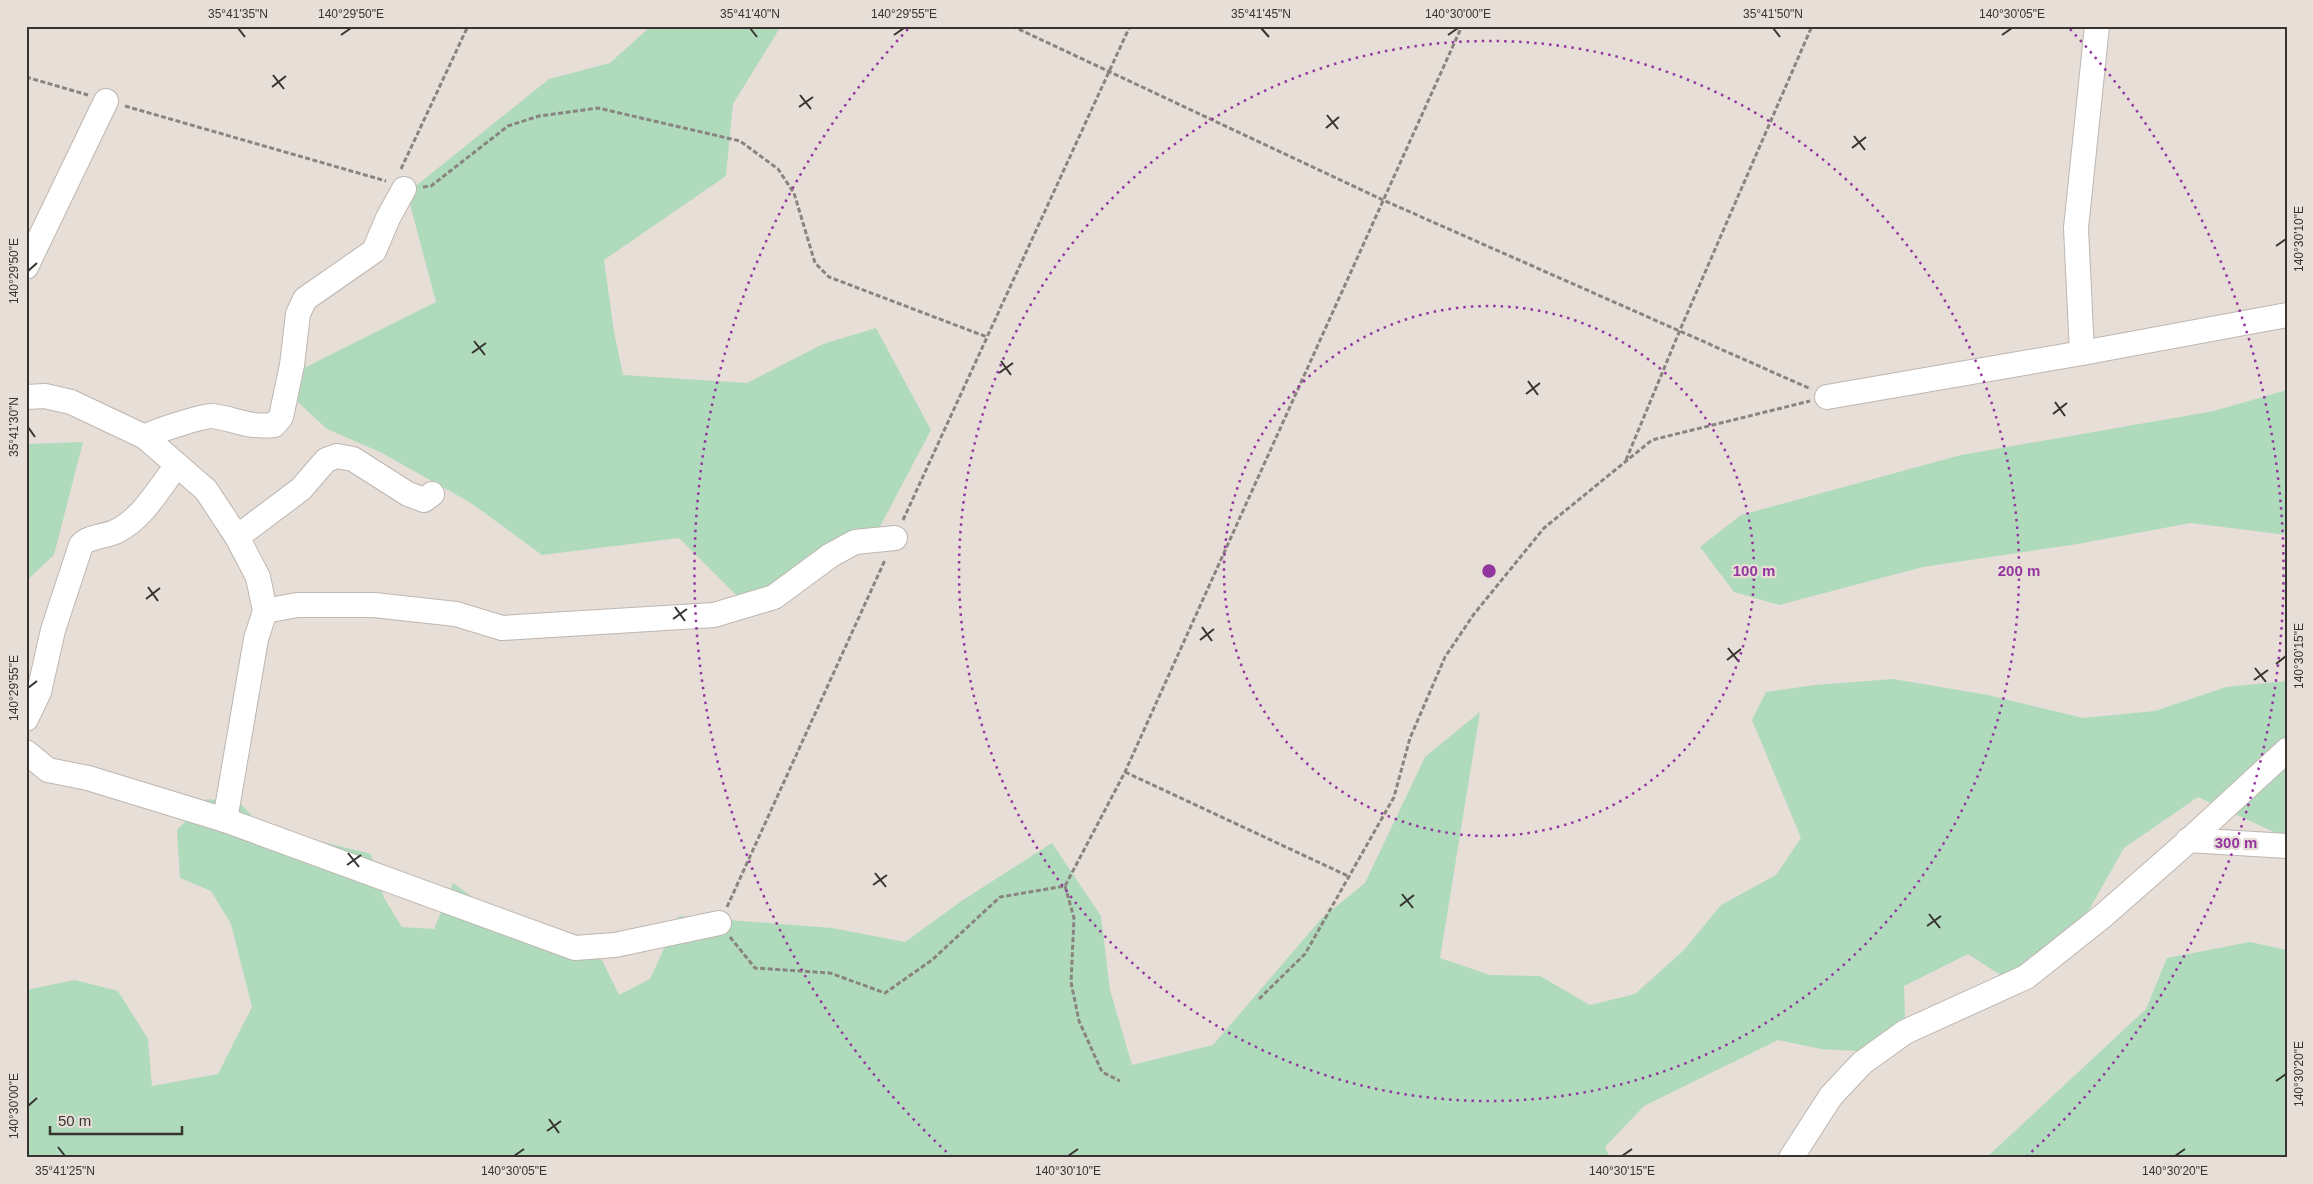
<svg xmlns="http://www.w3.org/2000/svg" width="2313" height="1184" font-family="Arial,sans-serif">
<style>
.green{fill:#afdbbc}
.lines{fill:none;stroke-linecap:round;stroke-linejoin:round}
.minor-casing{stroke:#beb6b0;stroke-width:26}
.path{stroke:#89847f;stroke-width:3;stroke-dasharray:5 2.5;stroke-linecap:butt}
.minor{stroke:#fff;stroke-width:24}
.ticks{fill:none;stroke:#363330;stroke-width:2}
.ring{fill:none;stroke:#94369f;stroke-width:2.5;stroke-dasharray:2.5 5}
.centre{fill:#94369f;stroke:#e6ded7;stroke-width:2.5}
.ring-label{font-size:15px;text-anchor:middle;font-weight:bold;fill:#94369f;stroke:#e6ded7;stroke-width:4.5;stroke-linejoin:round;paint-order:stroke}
.neatline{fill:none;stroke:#363330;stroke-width:2}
.ticks-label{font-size:12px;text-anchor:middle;fill:#363330}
</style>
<rect width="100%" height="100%" fill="#e6ded7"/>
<g class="green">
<path d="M 651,26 L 781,26 L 733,104 L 726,176 L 604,260 L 614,332 L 623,375 L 747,383 L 823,344 L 876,328 L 931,430 L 874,538 L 743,602 L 679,538 L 542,555 L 471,503 L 380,452 L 327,429 L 276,382 L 436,302 L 407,193 L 549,79 L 610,63 Z"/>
<path d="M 2287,390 L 2287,535 L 2191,523 L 2077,544 L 1923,567 L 1779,605 L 1734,592 L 1700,547 L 1741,515 L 1961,455 L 2214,411 Z"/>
<path d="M 83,442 L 54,555 L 26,581 L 26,444 Z"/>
<path d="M 1893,679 L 1988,695 L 2083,718 L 2155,711 L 2226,687 L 2287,681 L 2287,838 L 2198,797 L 2124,848 L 2089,910 L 2050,952 L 2002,976 L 1968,954 L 1904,986 L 1905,1020 L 1871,1052 L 1821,1049 L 1778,1040 L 1644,1106 L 1605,1147 L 1610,1158 L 26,1158 L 26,990 L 75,980 L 118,991 L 148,1039 L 152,1086 L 218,1074 L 252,1007 L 231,924 L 211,891 L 180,878 L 177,830 L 207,799 L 240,803 L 262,827 L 371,854 L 384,898 L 402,927 L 434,929 L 453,883 L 525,936 L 602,960 L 619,995 L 650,979 L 679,916 L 832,928 L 905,942 L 963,900 L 1052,843 L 1101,916 L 1110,990 L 1132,1065 L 1213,1045 L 1322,918 L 1365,883 L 1425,757 L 1480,712 L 1440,958 L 1490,975 L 1540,976 L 1590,1005 L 1635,994 L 1684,950 L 1721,905 L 1776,875 L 1801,838 L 1752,720 L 1766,692 L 1815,685 Z"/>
<path d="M 2250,942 L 2287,950 L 2287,1158 L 1986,1158 L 2146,1009 L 2167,958 Z"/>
</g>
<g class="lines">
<g class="minor-casing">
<g id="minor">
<path d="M 26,267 L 106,101"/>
<path d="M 2082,353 L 2076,228 L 2097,26"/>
<path d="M 26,397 L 45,396 L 71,402 L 145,437 L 206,490 L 237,537"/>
<path d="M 1827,397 L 2082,353 L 2287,315"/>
<path d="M 145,437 C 152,432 205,415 212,416 C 236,419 247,428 274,425 L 281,417 L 292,365 L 298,314 L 305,299 L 374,251 L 388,218 L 404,189"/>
<path d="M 265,611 L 297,605 L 374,605 L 456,614 L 502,628 L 714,615 L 774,597 L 831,555 L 855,542 L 895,538"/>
<path d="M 26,719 L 39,692 L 53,630 L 81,545 C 89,536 105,537 117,531 C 143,518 160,487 177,465"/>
<path d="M 26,752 L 48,770 L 88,778 L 225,820 L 575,948 L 615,945 L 719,923"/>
<path d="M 225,820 L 256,639 L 265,611 L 258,577 L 237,537 L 301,489 L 326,460 L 337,456 L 353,459 L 408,494 L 424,500 L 432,494"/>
<path d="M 2188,840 L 2287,846"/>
<path d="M 1791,1158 L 1831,1096 L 1862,1063 L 1905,1032 L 2026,977 L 2104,915 L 2186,843 L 2287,750"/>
</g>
</g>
<g class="path">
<path d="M 1012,26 L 1383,200 L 1811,389"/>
<path d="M 26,77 L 88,95"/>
<path d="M 125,106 L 386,181"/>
<path d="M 401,169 L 468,26"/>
<path d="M 423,187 L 431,186 L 508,126 L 539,116 L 598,108 L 740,141 L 778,169 L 794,193 L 815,263 L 829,277 L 987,337"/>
<path d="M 1626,460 L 1680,330 L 1812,26"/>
<path d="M 903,520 L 1130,26"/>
<path d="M 1125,772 L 1348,876"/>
<path d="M 1065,886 L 1074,918 L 1071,982 L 1079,1021 L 1102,1072 L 1120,1081"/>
<path d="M 727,907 L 885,560"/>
<path d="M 730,937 L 755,968 L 830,973 L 885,993 L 932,960 L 1000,897 L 1065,886 L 1125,772 L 1462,26"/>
<path d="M 1259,999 L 1305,954 L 1394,797 L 1410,738 L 1445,657 L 1474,614 L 1544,528 L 1652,440 L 1810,401"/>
</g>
<use href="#minor" class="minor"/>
</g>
<path class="ticks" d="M 238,28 L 245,37M 750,28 L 757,37M 1261,28 L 1269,37M 1773,28 L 1780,37M 341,35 L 351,28M 894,35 L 904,28M 1448,35 L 1458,28M 2002,35 L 2012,28M 273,75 L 284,89M 272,87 L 286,76M 800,95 L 811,109M 799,107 L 813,97M 1327,115 L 1338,129M 1326,128 L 1339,117M 1854,136 L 1865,150M 1852,148 L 1866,137M 2276,246 L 2286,239M 28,271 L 37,263M 474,341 L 485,355M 472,353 L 486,343M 1001,361 L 1011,375M 999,373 L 1013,363M 1528,381 L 1538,395M 1526,394 L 1540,383M 2055,402 L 2065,416M 2053,414 L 2067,403M 28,427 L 35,437M 148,587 L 158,601M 146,599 L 160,588M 675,607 L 685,621M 673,619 L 687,609M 1202,627 L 1212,641M 1200,640 L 1214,629M 1728,648 L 1739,662M 1727,660 L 1741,649M 2276,664 L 2286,656M 2255,668 L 2266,682M 2254,680 L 2268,670M 28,688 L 37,681M 348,853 L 359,867M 347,865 L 361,855M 875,873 L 886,887M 873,885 L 887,875M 1402,894 L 1413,908M 1400,906 L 1414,895M 1929,914 L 1940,928M 1927,926 L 1941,916M 2276,1081 L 2286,1074M 28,1106 L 37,1098M 549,1119 L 559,1133M 547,1131 L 561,1121M 58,1147 L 65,1156M 514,1156 L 524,1149M 1068,1156 L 1078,1149M 1622,1156 L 1632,1149M 2175,1156 L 2185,1149"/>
<g class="ring">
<circle cx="1489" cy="571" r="265"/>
<circle cx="1489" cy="571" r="530"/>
<path d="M952 1157A795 795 0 0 1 908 29M2070 29A795 795 0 0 1 2026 1157"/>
</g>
<circle cx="1489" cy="571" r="8" class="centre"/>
<g class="ring-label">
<text x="1754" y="576">100 m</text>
<text x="2019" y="576">200 m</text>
<text x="2236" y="848">300 m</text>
</g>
<rect width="2313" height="1184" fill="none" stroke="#e6ded7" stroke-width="55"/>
<path d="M50 1126v8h132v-8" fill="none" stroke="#363330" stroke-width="2.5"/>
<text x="58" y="1126" font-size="15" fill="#363330" stroke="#e6ded7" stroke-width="4" paint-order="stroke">50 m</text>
<rect x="28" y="28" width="2258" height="1128" class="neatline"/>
<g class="ticks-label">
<text x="238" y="18">35°41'35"N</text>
<text x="351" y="18">140°29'50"E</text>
<text x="750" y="18">35°41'40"N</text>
<text x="904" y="18">140°29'55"E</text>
<text x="1261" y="18">35°41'45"N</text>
<text x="1458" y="18">140°30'00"E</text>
<text x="1773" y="18">35°41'50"N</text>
<text x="2012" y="18">140°30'05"E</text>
<text transform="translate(2299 239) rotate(-90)" y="4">140°30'10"E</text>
<text transform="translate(14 271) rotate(-90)" y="4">140°29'50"E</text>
<text transform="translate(14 427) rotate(-90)" y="4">35°41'30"N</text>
<text transform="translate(2299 656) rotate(-90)" y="4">140°30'15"E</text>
<text transform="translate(14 688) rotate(-90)" y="4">140°29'55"E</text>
<text transform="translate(2299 1074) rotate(-90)" y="4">140°30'20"E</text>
<text transform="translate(14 1106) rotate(-90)" y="4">140°30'00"E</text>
<text x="65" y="1175">35°41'25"N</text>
<text x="514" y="1175">140°30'05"E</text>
<text x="1068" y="1175">140°30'10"E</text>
<text x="1622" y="1175">140°30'15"E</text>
<text x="2175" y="1175">140°30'20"E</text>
</g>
</svg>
